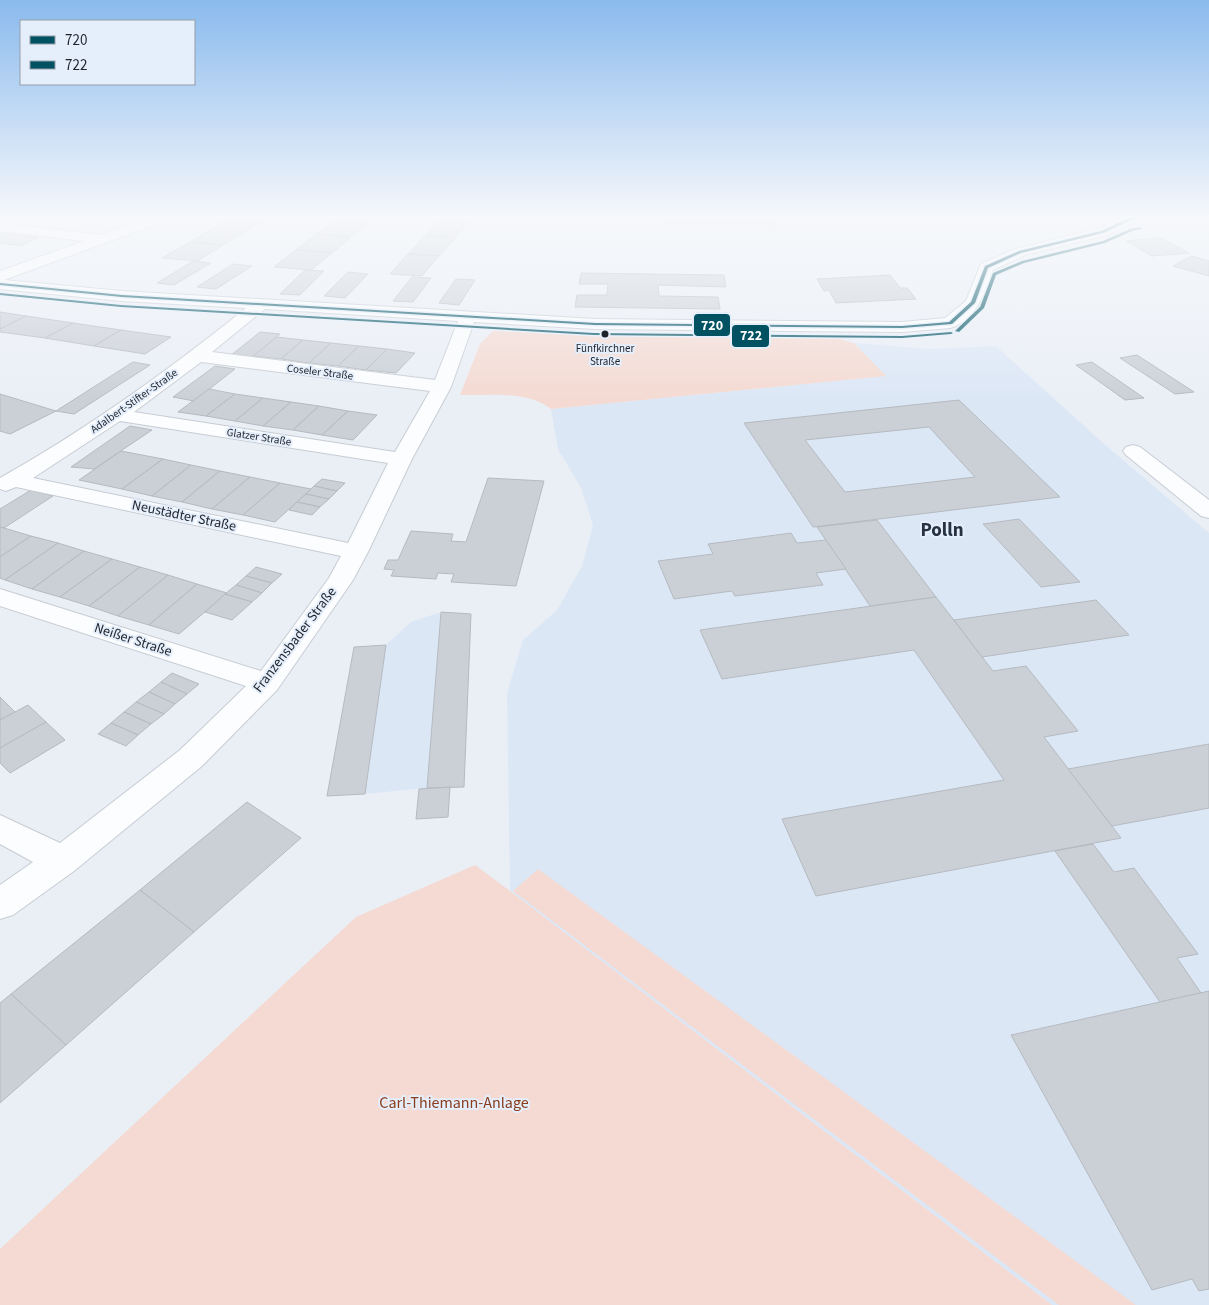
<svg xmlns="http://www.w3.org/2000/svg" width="1209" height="1305" font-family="'Source Sans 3',sans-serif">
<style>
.built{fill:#dce7f6}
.green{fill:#f4dad2}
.building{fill:#cbd0d7;stroke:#b5bac0;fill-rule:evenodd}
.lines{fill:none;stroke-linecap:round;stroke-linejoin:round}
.street-casing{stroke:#c7ccd4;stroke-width:2}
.street{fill:#fcfdfe;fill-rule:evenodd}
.bus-1-casing{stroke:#e5eefb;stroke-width:3}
.bus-2-casing{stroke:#e5eefb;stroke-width:3}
.bus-1{fill:#005262;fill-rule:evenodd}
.bus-2{fill:#005262;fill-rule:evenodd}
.bus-dot{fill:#1e232b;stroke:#e5eefb;stroke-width:2}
.labels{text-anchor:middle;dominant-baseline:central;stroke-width:4;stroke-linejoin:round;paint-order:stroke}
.far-bus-label{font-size:11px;fill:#1e232b;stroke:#e5eefb}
.far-street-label{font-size:11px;fill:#1e232b;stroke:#e5eefb}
.street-label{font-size:14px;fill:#1e232b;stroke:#e5eefb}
.near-park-label{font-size:16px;fill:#8a3c1d;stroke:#e5eefb}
.district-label{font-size:19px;font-weight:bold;fill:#263242;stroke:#e5eefb}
.line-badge{stroke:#e5eefb;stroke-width:2}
.badge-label{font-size:14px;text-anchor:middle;font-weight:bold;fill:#fff}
</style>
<rect width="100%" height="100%" fill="#eaeff6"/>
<g class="built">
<path d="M 854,343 L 929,349 L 996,346 L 1103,443 L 1209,533 L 1209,1305 L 1052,1305 L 510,891 L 507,693 L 523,640 L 557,610 L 582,566 L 593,525 L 581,488 L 558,449 L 551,409 L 885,376 Z"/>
<path d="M 441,612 L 427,788 L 365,794 L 386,645 L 411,622 Z"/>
</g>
<g class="green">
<path d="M 611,218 L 778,218 L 777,230 L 608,220 Z"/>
<path d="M 493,331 L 673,336 L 832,337 L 854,343 L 886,376 L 551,409 C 527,390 489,396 460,395 L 480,344 Z"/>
<path d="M 475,865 L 510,891 L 1052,1305 L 0,1305 L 0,1249 L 356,917 Z"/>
<path d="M 538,869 L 1136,1305 L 1059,1305 L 513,891 Z"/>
</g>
<g class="building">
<path d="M 230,218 L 267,218 L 248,230 L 215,227 Z"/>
<path d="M 338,218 L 374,218 L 369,222 L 336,220 Z"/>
<path d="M 440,219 L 469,221 L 455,238 L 425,236 Z"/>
<path d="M 336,220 L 369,222 L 351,237 L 316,234 Z"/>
<path d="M 215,227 L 248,230 L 223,245 L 190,242 Z"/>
<path d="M 3,233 L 39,237 L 21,246 L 0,243 L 0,234 Z"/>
<path d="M 316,234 L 351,237 L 332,253 L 296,250 Z"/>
<path d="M 425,236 L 455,238 L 439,256 L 408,254 Z"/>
<path d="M 1161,238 L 1189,253 L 1152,256 L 1126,241 Z"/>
<path d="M 190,242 L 223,245 L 197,261 L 162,258 Z"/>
<path d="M 296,250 L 332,253 L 311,270 L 274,267 Z"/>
<path d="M 408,254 L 439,256 L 422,276 L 390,274 Z"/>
<path d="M 1192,256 L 1209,261 L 1209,276 L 1173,266 Z"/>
<path d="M 193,261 L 211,263 L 174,285 L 157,283 Z"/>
<path d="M 233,264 L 252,266 L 216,289 L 197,287 Z"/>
<path d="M 305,270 L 324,271 L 300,295 L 280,294 Z"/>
<path d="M 348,272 L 368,274 L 345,298 L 324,296 Z"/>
<path d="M 581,273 L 724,275 L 726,287 L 658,285 L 659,296 L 718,297 L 720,309 L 575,307 L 577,295 L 607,295 L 608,284 L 579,284 Z"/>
<path d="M 890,275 L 900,288 L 907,288 L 916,299 L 836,303 L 829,290 L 824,291 L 817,279 Z"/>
<path d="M 412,277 L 431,278 L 413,302 L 393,301 Z"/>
<path d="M 456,279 L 475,280 L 459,305 L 439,303 Z"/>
<path d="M 0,312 L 26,316 L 0,329 Z"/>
<path d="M 26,316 L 73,323 L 45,338 L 0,332 L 0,329 Z"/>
<path d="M 73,323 L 121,330 L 94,346 L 45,338 Z"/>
<path d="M 121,330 L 171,337 L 145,354 L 94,346 Z"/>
<path d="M 260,332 L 280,334 L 250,359 L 230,356 Z"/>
<path d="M 277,337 L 303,340 L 281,359 L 253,356 Z"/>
<path d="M 303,340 L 331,343 L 309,363 L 281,359 Z"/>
<path d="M 331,343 L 359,346 L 338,366 L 309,363 Z"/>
<path d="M 359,346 L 387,349 L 366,370 L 338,366 Z"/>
<path d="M 387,349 L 415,353 L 396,373 L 366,370 Z"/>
<path d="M 1137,355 L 1194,392 L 1175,394 L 1120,358 Z"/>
<path d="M 133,362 L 150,365 L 74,414 L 56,411 Z"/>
<path d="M 1092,362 L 1144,398 L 1125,400 L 1076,365 Z"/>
<path d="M 215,366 L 235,369 L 194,401 L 173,397 Z"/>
<path d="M 209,389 L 235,394 L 206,416 L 178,412 Z"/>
<path d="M 0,394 L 56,411 L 10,434 L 0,431 Z"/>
<path d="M 235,394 L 263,398 L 235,421 L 206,416 Z"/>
<path d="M 263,398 L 291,402 L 263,426 L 235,421 Z"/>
<path d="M 959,400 L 1060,497 L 813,527 L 744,423 ZM 929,427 L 975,477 L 845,492 L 805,440 Z"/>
<path d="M 291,402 L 319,406 L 293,430 L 263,426 Z"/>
<path d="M 319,406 L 348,411 L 322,435 L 293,430 Z"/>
<path d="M 348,411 L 377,415 L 353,440 L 322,435 Z"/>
<path d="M 130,426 L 152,430 L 94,469 L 71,467 Z"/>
<path d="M 121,451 L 163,459 L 122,489 L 79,480 Z"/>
<path d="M 163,459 L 191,465 L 152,496 L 122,489 Z"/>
<path d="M 191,465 L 220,471 L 182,502 L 152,496 Z"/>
<path d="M 220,471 L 250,477 L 212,509 L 182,502 Z"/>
<path d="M 250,477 L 280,483 L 243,515 L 212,509 Z"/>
<path d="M 488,478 L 544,481 L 516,586 L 451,582 L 454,574 L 438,573 L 436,579 L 391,576 L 394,570 L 384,569 L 388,560 L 398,560 L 411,531 L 453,534 L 451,541 L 466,542 Z"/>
<path d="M 322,479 L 345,483 L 337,491 L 314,486 Z"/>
<path d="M 280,483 L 311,489 L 275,522 L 243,515 Z"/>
<path d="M 314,486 L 337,491 L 329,499 L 306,494 Z"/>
<path d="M 31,490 L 53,496 L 4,528 L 0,527 L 0,509 Z"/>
<path d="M 306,494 L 329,499 L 320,507 L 297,502 Z"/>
<path d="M 297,502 L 320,507 L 312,515 L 289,510 Z"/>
<path d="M 1019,519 L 1080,582 L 1041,587 L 983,524 Z"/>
<path d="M 877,520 L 936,597 L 870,606 L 817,527 Z"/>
<path d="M 0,527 L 4,528 L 31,536 L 0,557 Z"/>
<path d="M 791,533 L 797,543 L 826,540 L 846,569 L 816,573 L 823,585 L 735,596 L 732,591 L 674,599 L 658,561 L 713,554 L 708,544 Z"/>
<path d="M 31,536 L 58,543 L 5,580 L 0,578 L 0,557 Z"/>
<path d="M 58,543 L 84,551 L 32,589 L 5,580 Z"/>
<path d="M 84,551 L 112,559 L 60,597 L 32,589 Z"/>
<path d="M 112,559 L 140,567 L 89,606 L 60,597 Z"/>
<path d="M 140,567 L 168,575 L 118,616 L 89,606 Z"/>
<path d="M 256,567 L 282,574 L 272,583 L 246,576 Z"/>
<path d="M 168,575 L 197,584 L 149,625 L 118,616 Z"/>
<path d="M 246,576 L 272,583 L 262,593 L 236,585 Z"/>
<path d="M 197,584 L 227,593 L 179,634 L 149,625 Z"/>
<path d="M 236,585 L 262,593 L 252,602 L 225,594 Z"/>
<path d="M 225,594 L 252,602 L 232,620 L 205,612 Z"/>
<path d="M 936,597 L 993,671 L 1026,666 L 1078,731 L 1044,737 L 1121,838 L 816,896 L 782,819 L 1004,780 L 914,650 L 722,679 L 700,630 Z"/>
<path d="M 1096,600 L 1129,635 L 982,657 L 954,620 Z"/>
<path d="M 441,612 L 471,614 L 464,787 L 427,788 Z"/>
<path d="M 386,645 L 365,794 L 327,796 L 354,647 Z"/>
<path d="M 172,673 L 199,684 L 187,694 L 161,682 Z"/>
<path d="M 161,682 L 187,694 L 175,704 L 149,692 Z"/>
<path d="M 149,692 L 175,704 L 164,714 L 136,702 Z"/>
<path d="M 0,697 L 15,712 L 0,720 Z"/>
<path d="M 136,702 L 164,714 L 151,724 L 124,712 Z"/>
<path d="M 28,705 L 46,722 L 0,748 L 0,720 Z"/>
<path d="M 124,712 L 151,724 L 138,735 L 111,723 Z"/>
<path d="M 46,722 L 65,740 L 10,773 L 0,763 L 0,748 Z"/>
<path d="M 111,723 L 138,735 L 126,746 L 98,734 Z"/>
<path d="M 1209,744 L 1209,808 L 1112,826 L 1068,769 Z"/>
<path d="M 450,787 L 448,817 L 416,819 L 419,789 Z"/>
<path d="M 247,802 L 301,838 L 194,932 L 140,890 Z"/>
<path d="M 1093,844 L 1114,872 L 1134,868 L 1198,954 L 1177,958 L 1201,993 L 1160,1002 L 1055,851 Z"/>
<path d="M 140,890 L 194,932 L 66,1045 L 11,994 Z"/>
<path d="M 1209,991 L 1209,1289 L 1199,1291 L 1192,1279 L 1152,1290 L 1011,1035 Z"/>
<path d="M 11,994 L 66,1045 L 0,1103 L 0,1003 Z"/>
</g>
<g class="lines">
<g class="street-casing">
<g id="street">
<path d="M 148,218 L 167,218 L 165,221 L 4,280 L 122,291 L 595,319 L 902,322 L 945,318 L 966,301 L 981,264 L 1015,249 L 1097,229 L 1121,218 L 1146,218 L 1144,221 L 1132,223 L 1107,235 L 1025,255 L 993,270 C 985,292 976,321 950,328 L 902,332 L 595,329 L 474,322 L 451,387 L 412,459 L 368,552 L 353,580 L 277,690 L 202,766 L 74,871 L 13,915 L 0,919 L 0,885 L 33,862 L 0,844 L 0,815 L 60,843 L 180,750 L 246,686 L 0,606 L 0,589 L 261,671 L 329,578 L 341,556 L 16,487 L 6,491 L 0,489 L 0,478 C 87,429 168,371 246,308 L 122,301 L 0,289 L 0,271 L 84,241 L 0,231 L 0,223 L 100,235 ZM 265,309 L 458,321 L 435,380 L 212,352 ZM 201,362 L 430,391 L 395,452 L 134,412 ZM 120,421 L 388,463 L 348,543 L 33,478 Z"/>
<path d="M 1133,445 L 1140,447 L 1209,500 L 1209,518 L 1201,516 L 1126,455 L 1123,451 L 1126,447 Z"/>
</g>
</g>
<use href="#street" class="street"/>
<g class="bus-1-casing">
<path id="bus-1" d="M 1133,218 L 1141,218 L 1129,221 L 1103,233 L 1021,253 L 988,268 L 975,303 L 952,324 L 902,328 L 595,325 L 122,297 L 0,285 L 0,283 L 122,295 L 595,323 L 902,326 L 949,322 L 971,302 L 985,266 L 1019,251 L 1101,231 L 1127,219 Z"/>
</g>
<g class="bus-2-casing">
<g id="bus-2">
<path d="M 1141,227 L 1142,229 L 1132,231 L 1105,243 L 1024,263 L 996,275 L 984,308 L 959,332 L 955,331 L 980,307 L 993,273 L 1022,261 L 1103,241 L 1130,229 Z"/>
<path d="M 0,293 L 121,305 L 594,333 L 902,336 L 951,332 L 953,333 L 951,334 L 902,338 L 594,335 L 121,307 L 0,295 Z"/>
</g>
</g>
<use href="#bus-1" class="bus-1"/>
<use href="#bus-2" class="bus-2"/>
</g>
<linearGradient id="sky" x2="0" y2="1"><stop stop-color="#8abaed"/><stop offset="0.54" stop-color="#f6f8fb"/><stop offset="1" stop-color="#f6f8fb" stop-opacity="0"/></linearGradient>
<rect width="1209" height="401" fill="url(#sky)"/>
<circle class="bus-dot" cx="605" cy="334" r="4.5"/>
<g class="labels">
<g class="far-bus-label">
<text x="605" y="348">Fünfkirchner<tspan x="605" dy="13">Straße</tspan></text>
</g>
<g class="far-street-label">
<text transform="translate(320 372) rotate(7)">Coseler Straße</text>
<text transform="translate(134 401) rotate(-35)">Adalbert-Stifter-Straße</text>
<text transform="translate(259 437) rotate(9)">Glatzer Straße</text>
</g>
<g class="street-label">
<text transform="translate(184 516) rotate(12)">Neustädter Straße</text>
<text transform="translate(133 640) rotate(18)">Neißer Straße</text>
<text transform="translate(295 640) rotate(-53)">Franzensbader Straße</text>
</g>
<g class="near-park-label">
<text x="454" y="1103">Carl-Thiemann-Anlage</text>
</g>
<g class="district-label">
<text x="942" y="530">Polln</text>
</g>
</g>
<g class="line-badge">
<rect x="693" y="313" width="38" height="24" rx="5" fill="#005262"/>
<rect x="731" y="324" width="39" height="24" rx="5" fill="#005262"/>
</g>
<g class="badge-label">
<text x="712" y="330">720</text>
<text x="751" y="340">722</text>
</g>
<rect x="20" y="20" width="175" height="65" fill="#e5eefb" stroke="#959da8"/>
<rect x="30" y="36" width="25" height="8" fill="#005262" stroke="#959da8"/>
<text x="65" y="45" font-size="15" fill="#1e232b">720</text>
<rect x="30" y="61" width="25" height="8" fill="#005262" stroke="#959da8"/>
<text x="65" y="70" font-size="15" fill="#1e232b">722</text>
</svg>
